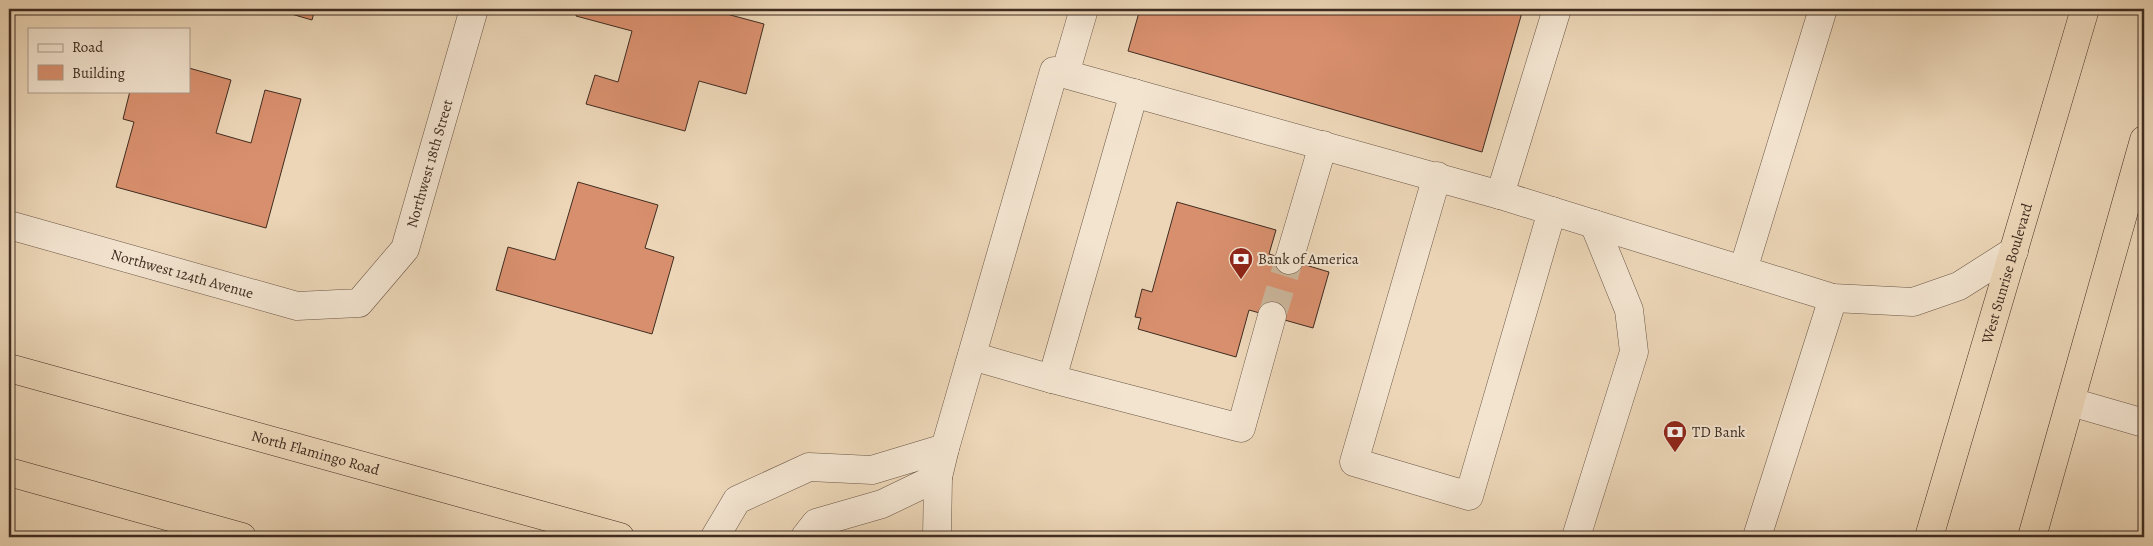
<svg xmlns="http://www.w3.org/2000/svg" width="2153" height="546" font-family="Alegreya,serif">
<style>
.building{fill:#d88f6d;stroke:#3f2c21}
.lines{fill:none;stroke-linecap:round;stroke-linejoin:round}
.minor-tunnel{stroke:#c9b499;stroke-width:28;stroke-dasharray:28 14;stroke-linecap:butt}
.minor-casing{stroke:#6a5646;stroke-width:29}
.highway-casing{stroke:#3f2c21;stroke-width:29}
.minor{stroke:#f3e4d0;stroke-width:28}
.highway{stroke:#ecd6b7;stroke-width:28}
.labels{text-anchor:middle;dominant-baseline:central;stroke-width:4;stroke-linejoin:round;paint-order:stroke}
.street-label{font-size:15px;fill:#3f2c21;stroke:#f3e4d0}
.poi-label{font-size:15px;fill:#3f2c21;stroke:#f3e4d0;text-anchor:start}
</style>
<rect width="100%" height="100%" fill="#ecd6b7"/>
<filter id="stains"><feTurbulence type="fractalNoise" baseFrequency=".004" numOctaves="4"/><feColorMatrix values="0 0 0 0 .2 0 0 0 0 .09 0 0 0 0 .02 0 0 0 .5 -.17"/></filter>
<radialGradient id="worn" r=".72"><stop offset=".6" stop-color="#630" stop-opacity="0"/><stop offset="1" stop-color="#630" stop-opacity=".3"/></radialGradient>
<g class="building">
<path d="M 274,9 L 315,9 L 312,20 Z"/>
<path d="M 578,9 L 708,9 L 764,24 L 746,94 L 699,81 L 685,131 L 586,104 L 595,75 L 618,82 L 632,31 L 576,16 Z"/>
<path d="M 1140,9 L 1523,9 L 1482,152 L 1128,51 Z"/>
<path d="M 189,68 L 231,80 L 216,133 L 251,143 L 265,90 L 301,99 L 266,228 L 116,187 L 134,122 L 123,119 L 130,91 L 189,91 Z"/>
<path d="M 578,182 L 658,205 L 645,248 L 674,257 L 652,334 L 496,290 L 508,247 L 555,260 Z"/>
<path d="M 1177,202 L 1276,230 L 1269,254 L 1329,272 L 1313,328 L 1249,310 L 1236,357 L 1138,329 L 1141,318 L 1135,317 L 1142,289 L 1152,292 Z"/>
</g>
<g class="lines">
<path class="minor-tunnel" d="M 1272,316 L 1289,260"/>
<g class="minor-casing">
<g id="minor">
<path d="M 1557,9 L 1500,195 L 1833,298 L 1913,302 L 1959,286 L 2014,251"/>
<path d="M 1065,74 L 1084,9"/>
<path d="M 1134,93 L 1052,379 L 1241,428 L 1272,316"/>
<path d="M 1437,176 L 1354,462 L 1469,496 L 1552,211"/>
<path id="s1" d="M 9,225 L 297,306 L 359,303 L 405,249 L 474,9"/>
<path d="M 1289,260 L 1323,145"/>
<path d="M 1743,270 L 1823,9"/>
<path d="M 972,356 L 1052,379"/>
<path d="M 2071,402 L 2144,423"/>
<path d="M 945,448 L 1054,71 L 1500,195"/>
<path d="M 715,537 L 737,500 L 809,467 L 872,470 L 945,448 L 938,477 L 882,504 L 816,523 L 805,537"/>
<path d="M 937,537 L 938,477"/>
<path d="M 1576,537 L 1634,352 L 1629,310 L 1594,224"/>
<path d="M 1757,537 L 1833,298"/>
</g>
</g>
<g class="highway-casing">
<g id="highway">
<path id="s2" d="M 9,368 L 620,537"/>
<path d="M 9,472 L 242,537"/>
<path id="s3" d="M 1929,537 L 2085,9"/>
<path d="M 2032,537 L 2144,140"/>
</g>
</g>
<use href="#minor" class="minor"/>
<use href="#highway" class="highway"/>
</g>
<defs>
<g id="bank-pin" transform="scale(1.25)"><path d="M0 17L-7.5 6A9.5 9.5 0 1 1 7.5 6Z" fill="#8f2418" stroke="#f3e4d0"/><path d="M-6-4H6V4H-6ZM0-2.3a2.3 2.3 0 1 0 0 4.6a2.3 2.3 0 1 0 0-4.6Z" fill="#fff"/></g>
</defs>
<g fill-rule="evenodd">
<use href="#bank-pin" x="1241" y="259"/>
<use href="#bank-pin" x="1675" y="432"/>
</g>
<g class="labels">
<g class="street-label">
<text stroke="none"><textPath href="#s1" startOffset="521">Northwest 18th Street</textPath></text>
<text stroke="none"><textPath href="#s3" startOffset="275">West Sunrise Boulevard</textPath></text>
<text stroke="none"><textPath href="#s1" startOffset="180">Northwest 124th Avenue</textPath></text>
<text stroke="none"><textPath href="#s2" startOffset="318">North Flamingo Road</textPath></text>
</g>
<g class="poi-label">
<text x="1258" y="259">Bank of America</text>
<text x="1692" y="432">TD Bank</text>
</g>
</g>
<rect width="2153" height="546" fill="none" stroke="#ecd6b7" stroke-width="30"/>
<rect x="10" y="10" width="2133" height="526" fill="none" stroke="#3f2c21" stroke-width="2.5"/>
<rect x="15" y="15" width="2123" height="516" fill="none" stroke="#3f2c21"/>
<rect x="28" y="28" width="162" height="65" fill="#f3e4d0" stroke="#ab9a8a"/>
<rect x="38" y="44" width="25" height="8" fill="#f3e4d0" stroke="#ab9a8a"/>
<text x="72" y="52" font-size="15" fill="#3f2c21">Road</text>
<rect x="38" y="65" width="25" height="15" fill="#d88f6d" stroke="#ab9a8a"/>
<text x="72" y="78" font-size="15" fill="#3f2c21">Building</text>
<rect width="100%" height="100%" filter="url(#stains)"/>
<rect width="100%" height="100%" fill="url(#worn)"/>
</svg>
